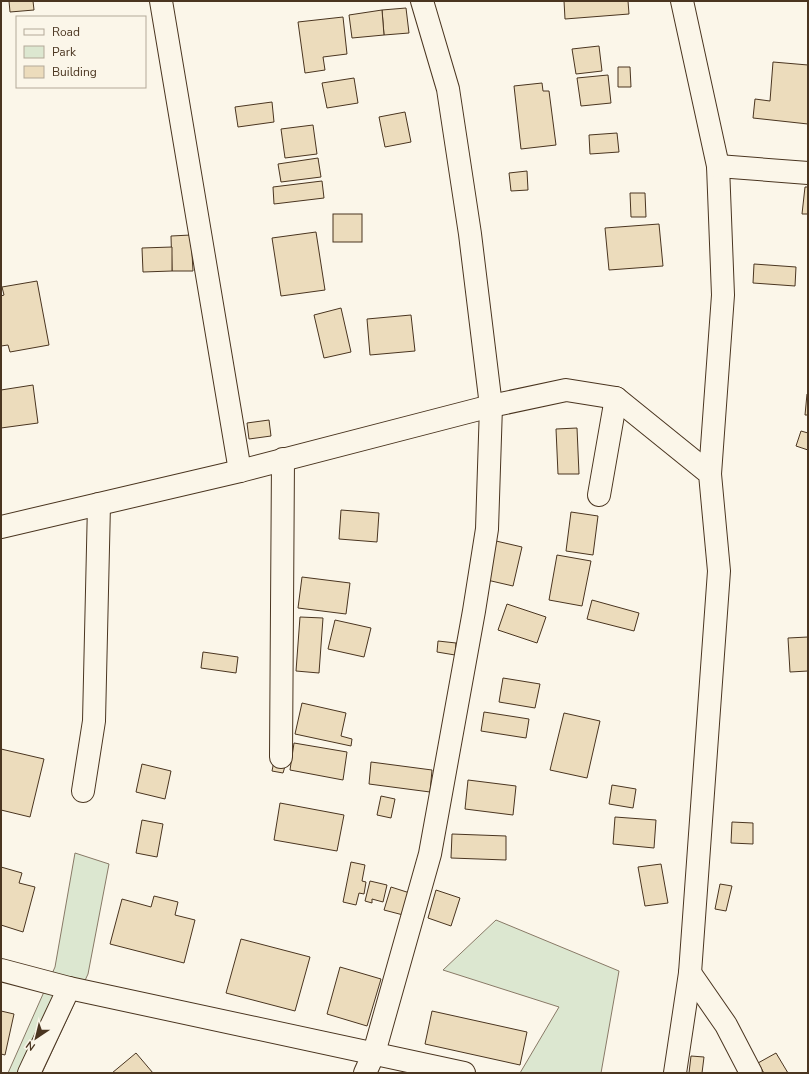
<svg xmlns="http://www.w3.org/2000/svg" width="809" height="1074" font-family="'Nunito Sans',sans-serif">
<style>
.green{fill:#dce7d0;stroke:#887966}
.building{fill:#ecdcbc;stroke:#4a3520}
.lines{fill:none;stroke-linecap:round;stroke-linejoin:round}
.minor-casing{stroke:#4a3520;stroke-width:24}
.minor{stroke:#fbf6e9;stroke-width:22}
</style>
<rect width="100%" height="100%" fill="#fbf6e9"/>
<g class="green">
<path d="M 75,853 L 109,864 L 88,974 L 42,1073 L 8,1073 L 55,967 Z"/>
<path d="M 496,920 L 619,971 L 601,1073 L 520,1073 L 559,1007 L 443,970 Z"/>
</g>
<g class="building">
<path d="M 9,1 L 33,1 L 34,10 L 10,12 Z"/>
<path d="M 564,1 L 628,1 L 629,14 L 565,19 Z"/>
<path d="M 406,8 L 409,33 L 384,35 L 382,10 Z"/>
<path d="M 382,10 L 384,35 L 352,38 L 349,15 Z"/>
<path d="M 343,17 L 347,54 L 323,57 L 325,70 L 305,73 L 298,22 Z"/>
<path d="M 599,46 L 602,71 L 576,74 L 572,49 Z"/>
<path d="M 773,62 L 808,65 L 808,124 L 753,118 L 755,99 L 770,101 Z"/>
<path d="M 618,67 L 630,67 L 631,87 L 618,87 Z"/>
<path d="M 608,75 L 611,103 L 581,106 L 577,78 Z"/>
<path d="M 354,78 L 358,103 L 327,108 L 322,83 Z"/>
<path d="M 542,83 L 543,91 L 549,91 L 556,145 L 521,149 L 514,86 Z"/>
<path d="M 272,102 L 274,122 L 238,127 L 235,107 Z"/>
<path d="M 405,112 L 411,142 L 385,147 L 379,117 Z"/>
<path d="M 313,125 L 317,154 L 285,158 L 281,129 Z"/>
<path d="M 617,133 L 619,152 L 590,154 L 589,135 Z"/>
<path d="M 318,158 L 321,177 L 281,182 L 278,164 Z"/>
<path d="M 527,171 L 528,190 L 511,191 L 509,173 Z"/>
<path d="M 322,181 L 324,198 L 274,204 L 273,187 Z"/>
<path d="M 805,187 L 808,187 L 808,214 L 802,214 Z"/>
<path d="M 630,193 L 645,193 L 646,217 L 631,217 Z"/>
<rect x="333" y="214" width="29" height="28"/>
<path d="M 659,224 L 663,266 L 609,270 L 605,228 Z"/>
<path d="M 316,232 L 325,290 L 281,296 L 272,238 Z"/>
<path d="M 191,235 L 193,271 L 172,271 L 171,236 Z"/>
<path d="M 172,247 L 172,271 L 143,272 L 142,248 Z"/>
<path d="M 754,264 L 796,267 L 795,286 L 753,283 Z"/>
<path d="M 37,281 L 49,345 L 10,352 L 8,345 L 1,346 L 1,296 L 4,295 L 2,287 Z"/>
<path d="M 341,308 L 351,352 L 324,358 L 314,315 Z"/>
<path d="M 411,315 L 415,351 L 370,355 L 367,319 Z"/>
<path d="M 33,385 L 38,423 L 1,428 L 1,390 Z"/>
<path d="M 807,394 L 808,394 L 808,415 L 805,415 Z"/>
<path d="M 269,420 L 271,436 L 249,439 L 247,423 Z"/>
<path d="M 577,428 L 579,474 L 558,474 L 556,429 Z"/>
<path d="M 801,431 L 808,433 L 808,450 L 796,446 Z"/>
<path d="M 341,510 L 379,513 L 377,542 L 339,539 Z"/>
<path d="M 571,512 L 598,516 L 593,555 L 566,551 Z"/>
<path d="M 496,541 L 522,547 L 513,586 L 487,580 Z"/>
<path d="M 557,555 L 591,561 L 582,606 L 549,600 Z"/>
<path d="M 302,577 L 350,583 L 346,614 L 298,608 Z"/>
<path d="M 592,600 L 639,613 L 634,631 L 587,619 Z"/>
<path d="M 507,604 L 546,617 L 537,643 L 498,630 Z"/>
<path d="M 300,617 L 323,618 L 319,673 L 296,671 Z"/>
<path d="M 335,620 L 371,628 L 364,657 L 328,649 Z"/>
<path d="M 808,637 L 808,671 L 790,672 L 788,638 Z"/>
<path d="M 438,641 L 456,643 L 455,655 L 437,652 Z"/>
<path d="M 203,652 L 238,657 L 236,673 L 201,668 Z"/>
<path d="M 503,678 L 540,684 L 535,708 L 499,702 Z"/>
<path d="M 302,703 L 346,713 L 341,736 L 352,739 L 351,746 L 295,734 Z"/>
<path d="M 484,712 L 529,719 L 526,738 L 481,731 Z"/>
<path d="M 564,713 L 600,721 L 587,778 L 550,770 Z"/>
<path d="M 294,743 L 347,752 L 343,780 L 290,770 Z"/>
<path d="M 1,749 L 44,759 L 30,817 L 1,810 Z"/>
<path d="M 274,761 L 286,763 L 283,773 L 272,771 Z"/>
<path d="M 371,762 L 432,770 L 430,792 L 369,784 Z"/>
<path d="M 142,764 L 171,771 L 165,799 L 136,792 Z"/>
<path d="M 468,780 L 516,786 L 513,815 L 465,809 Z"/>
<path d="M 612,785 L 636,789 L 633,808 L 609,804 Z"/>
<path d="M 381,796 L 395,799 L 391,818 L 377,815 Z"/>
<path d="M 280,803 L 344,815 L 337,851 L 274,840 Z"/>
<path d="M 615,817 L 656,820 L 654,848 L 613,844 Z"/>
<path d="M 142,820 L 163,824 L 157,857 L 136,853 Z"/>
<path d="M 732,822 L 753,823 L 753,844 L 731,843 Z"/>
<path d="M 452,834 L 506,836 L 506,860 L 451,858 Z"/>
<path d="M 351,862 L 365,865 L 362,881 L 366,882 L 364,894 L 359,893 L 356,905 L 343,902 Z"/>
<path d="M 661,864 L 668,903 L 645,906 L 638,867 Z"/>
<path d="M 1,867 L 22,873 L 19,883 L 35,887 L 23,932 L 1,925 Z"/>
<path d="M 370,881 L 387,885 L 383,902 L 372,899 L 372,903 L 365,901 Z"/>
<path d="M 720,884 L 732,886 L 726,911 L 715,909 Z"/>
<path d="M 391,887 L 413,894 L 407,916 L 384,910 Z"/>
<path d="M 436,890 L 460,898 L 451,926 L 428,918 Z"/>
<path d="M 154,896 L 178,902 L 175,915 L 195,920 L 184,963 L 110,944 L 122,899 L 151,907 Z"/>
<path d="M 241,939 L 310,957 L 295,1011 L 226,993 Z"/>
<path d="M 340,967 L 381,979 L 367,1026 L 327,1014 Z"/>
<path d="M 1,1011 L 14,1014 L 5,1055 L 1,1054 Z"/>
<path d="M 432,1011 L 527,1032 L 520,1065 L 425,1044 Z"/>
<path d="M 136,1053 L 153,1073 L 112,1073 Z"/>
<path d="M 776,1053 L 788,1073 L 764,1073 L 758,1063 Z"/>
<path d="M 691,1056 L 704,1057 L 702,1073 L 689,1073 Z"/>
</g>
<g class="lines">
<g class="minor-casing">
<g id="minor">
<path d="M 161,1 L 240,471"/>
<path d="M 682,1 L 718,166 L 723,295 L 710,474"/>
<path d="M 718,166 L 808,173"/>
<path d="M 599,495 L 616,398"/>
<path d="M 1,527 L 240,471 L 491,406 L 566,390 L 616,398 L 710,474 L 719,571 L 690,973 L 675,1073"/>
<path d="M 281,757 L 283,459"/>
<path d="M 83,791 L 94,721 L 99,504"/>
<path d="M 1,970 L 69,988 L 464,1073"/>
<path d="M 690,973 L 726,1025 L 751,1073"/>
<path d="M 29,1073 L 69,988"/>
<path d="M 365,1073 L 374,1053 L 430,854 L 474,611 L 487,529 L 491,406 L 470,234 L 448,89 L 422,1"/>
</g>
</g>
<use href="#minor" class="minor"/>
</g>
<rect width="809" height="1074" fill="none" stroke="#4a3520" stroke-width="4"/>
<rect x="16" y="16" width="130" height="72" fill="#fbf6e9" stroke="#b4a999"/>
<rect x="24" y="29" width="20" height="6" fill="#fbf6e9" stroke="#b4a999"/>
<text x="52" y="36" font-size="12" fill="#4a3520">Road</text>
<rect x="24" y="46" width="20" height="12" fill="#dce7d0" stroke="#b4a999"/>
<text x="52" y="56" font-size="12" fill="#4a3520">Park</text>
<rect x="24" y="66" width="20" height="12" fill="#ecdcbc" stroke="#b4a999"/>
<text x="52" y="76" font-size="12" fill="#4a3520">Building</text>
<g transform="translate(36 1038) rotate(215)" stroke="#fbf6e9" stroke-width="3" paint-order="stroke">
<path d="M0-3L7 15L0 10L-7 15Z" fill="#4a3520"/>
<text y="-6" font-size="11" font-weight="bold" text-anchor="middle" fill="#4a3520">N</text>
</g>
</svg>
